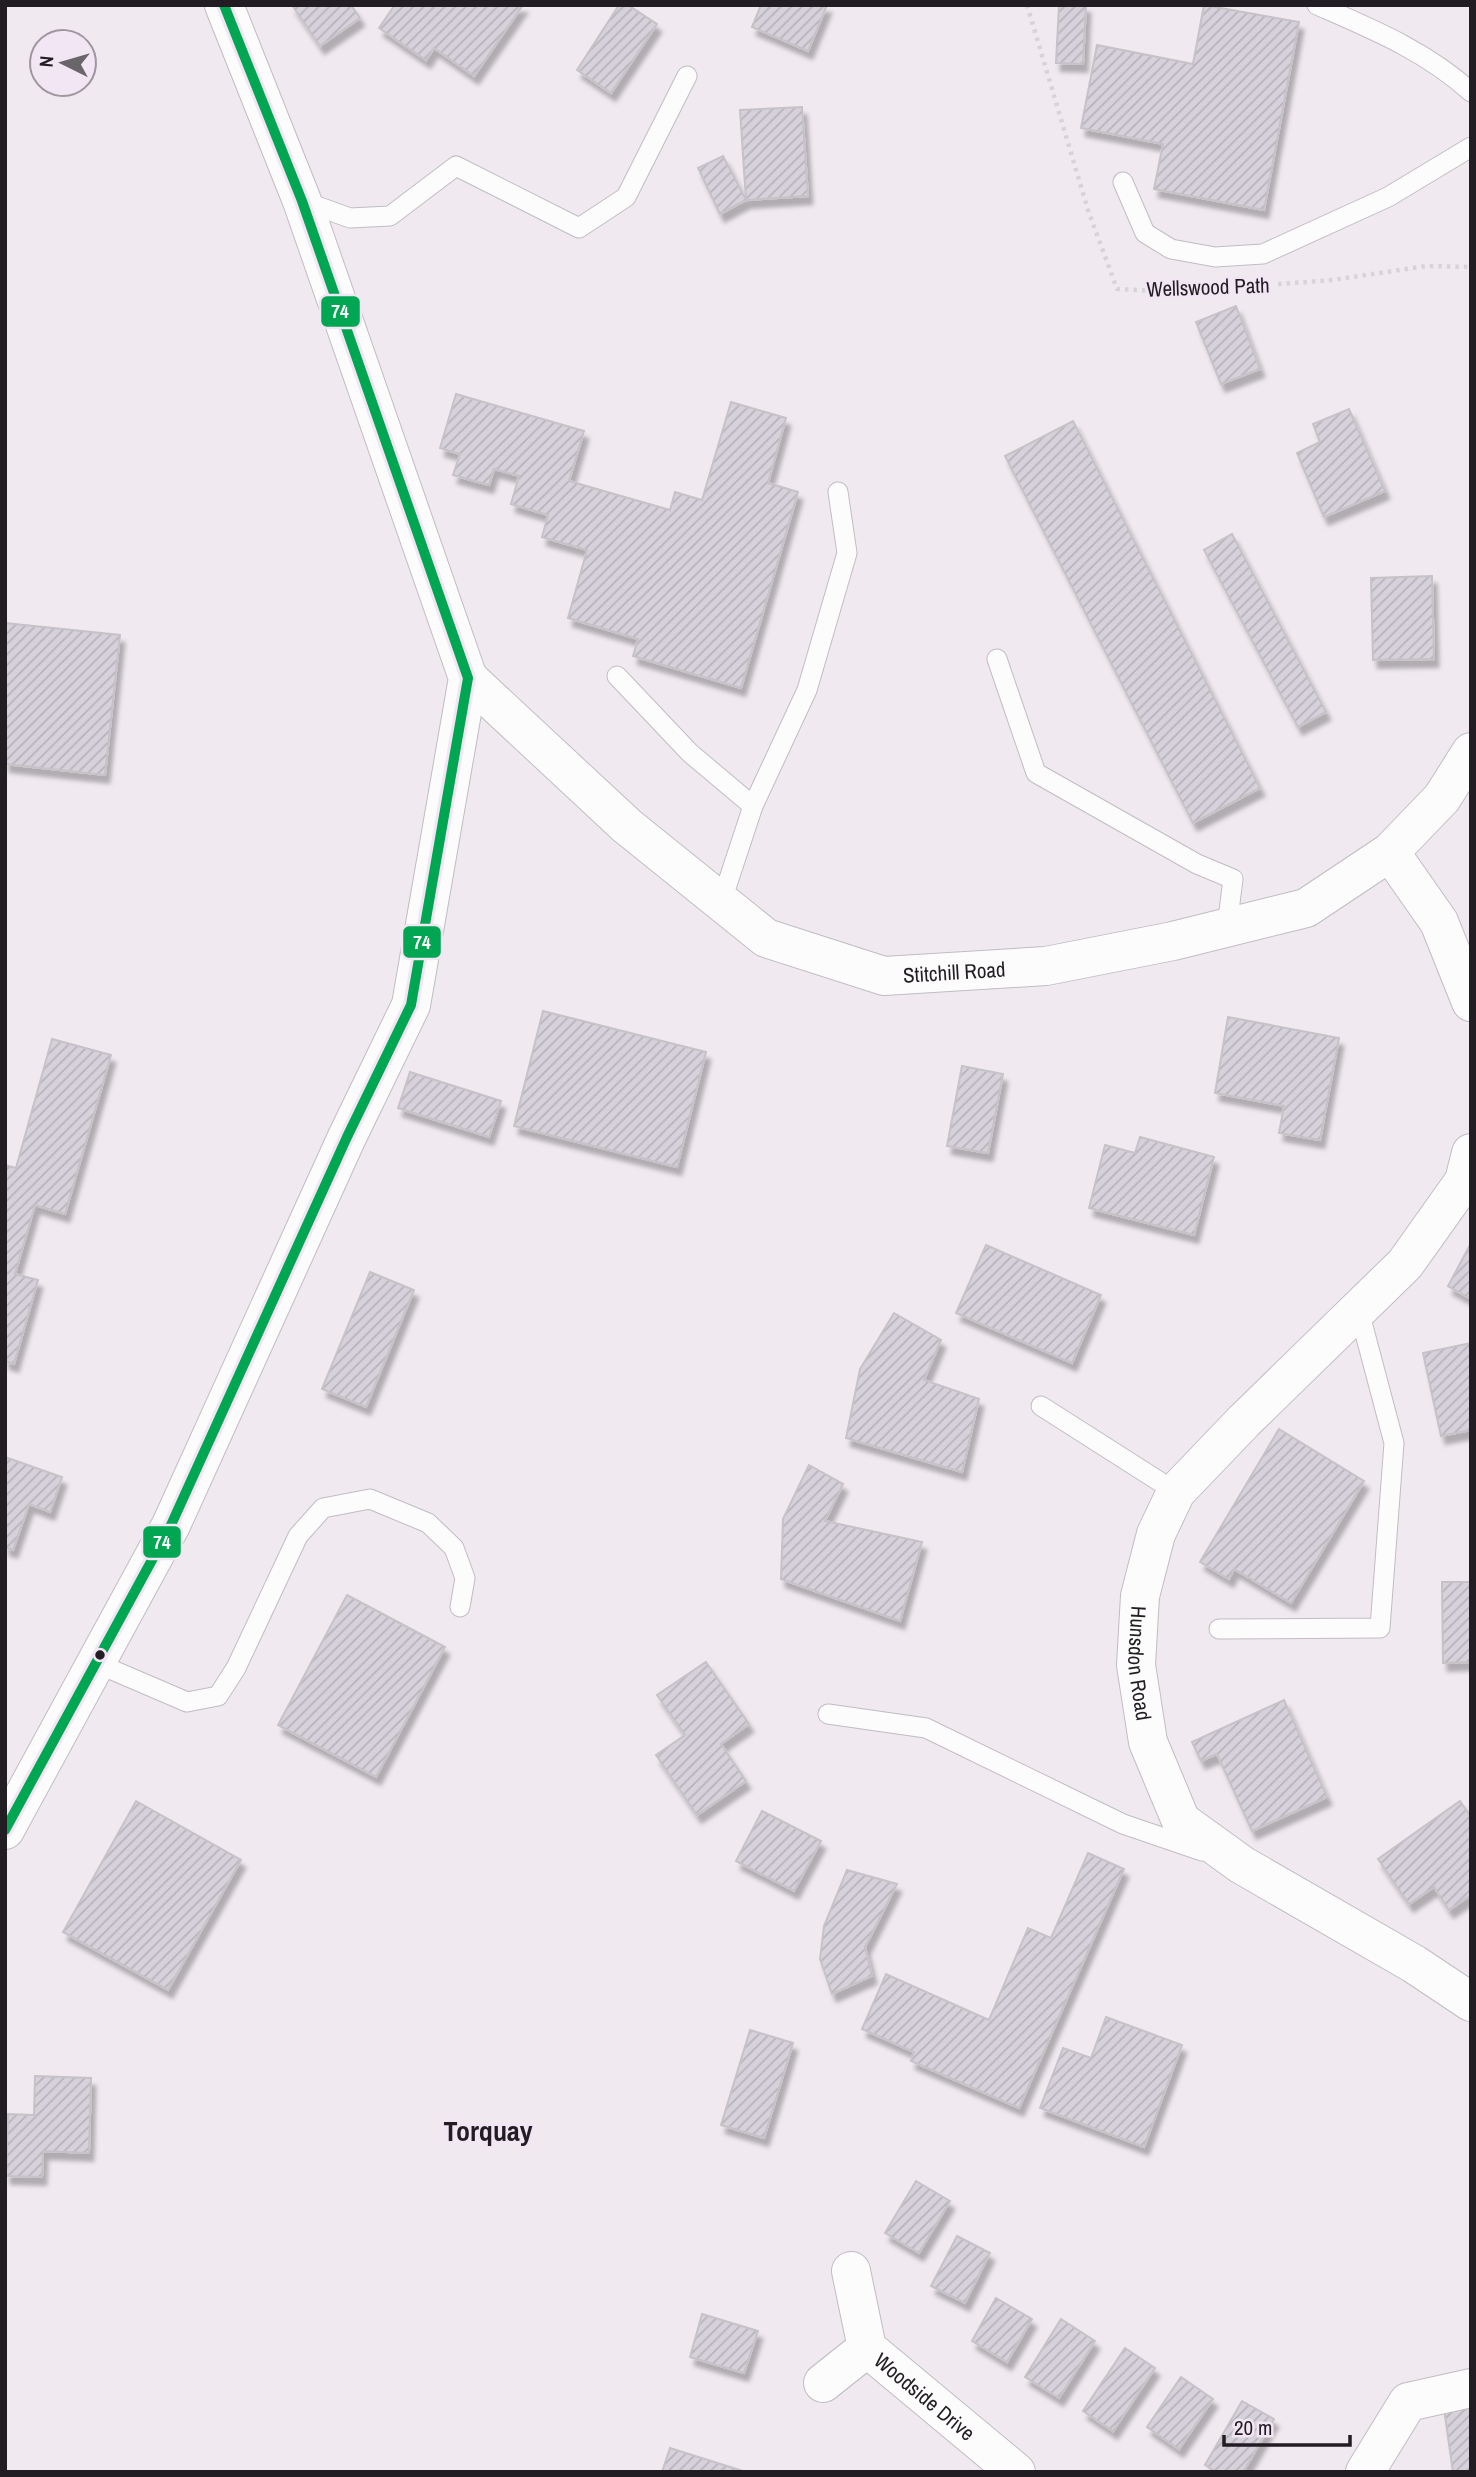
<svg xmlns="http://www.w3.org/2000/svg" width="1476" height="2477" font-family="'Archivo Narrow',sans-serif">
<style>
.building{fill:url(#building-hatch);stroke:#c6c2c7;stroke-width:2;filter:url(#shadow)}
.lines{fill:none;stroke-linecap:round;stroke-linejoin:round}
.lane-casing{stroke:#c1bcc2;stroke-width:21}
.street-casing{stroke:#c1bcc2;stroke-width:40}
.path{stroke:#d6d4d6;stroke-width:4.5;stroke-dasharray:3.5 5;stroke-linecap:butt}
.lane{stroke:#fdfcfd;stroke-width:19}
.street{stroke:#fdfcfd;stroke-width:38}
.bus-1-casing{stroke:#f2e6f4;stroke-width:16}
.bus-1{stroke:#00a651;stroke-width:10}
.bus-dot{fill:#221d23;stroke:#f2e6f4;stroke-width:2.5}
.labels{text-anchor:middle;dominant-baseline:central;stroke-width:6;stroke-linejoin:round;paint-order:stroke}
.street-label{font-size:21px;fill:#221d23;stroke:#f2e6f4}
.district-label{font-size:28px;font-weight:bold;fill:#221d23;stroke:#f2e6f4}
.line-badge{stroke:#f2e6f4;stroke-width:2.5}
.badge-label{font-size:19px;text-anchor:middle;font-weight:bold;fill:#fff}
</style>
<defs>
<pattern id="building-hatch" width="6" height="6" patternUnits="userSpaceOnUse" patternTransform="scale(1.75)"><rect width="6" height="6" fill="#d6d1da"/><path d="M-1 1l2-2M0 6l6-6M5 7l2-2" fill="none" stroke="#b7b3bb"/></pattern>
<filter id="shadow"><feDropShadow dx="4.5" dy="8" stdDeviation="2" flood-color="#0004"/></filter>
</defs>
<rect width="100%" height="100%" fill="#f0eaf0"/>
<g class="building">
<path d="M 292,5 L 351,5 L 360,18 L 320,46 Z"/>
<path d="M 392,5 L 523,5 L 474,76 L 434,48 L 426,60 L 379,28 L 394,6 Z"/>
<path d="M 619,5 L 628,5 L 657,24 L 611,93 L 577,70 Z"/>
<path d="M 761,5 L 827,5 L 808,51 L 752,27 Z"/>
<path d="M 1059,5 L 1086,5 L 1083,64 L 1056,63 Z"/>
<path d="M 1204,5 L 1299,22 L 1264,210 L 1154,189 L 1163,144 L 1081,128 L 1097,45 L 1193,64 Z"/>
<path d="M 802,107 L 808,196 L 746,200 L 740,110 Z"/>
<path d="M 723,156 L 746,200 L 720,214 L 698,168 Z"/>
<path d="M 1236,306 L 1260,369 L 1221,384 L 1196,322 Z"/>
<path d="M 456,394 L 584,431 L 569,481 L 670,510 L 675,492 L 702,500 L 731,402 L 786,418 L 768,483 L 798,492 L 741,688 L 633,656 L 638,639 L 568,618 L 587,550 L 542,537 L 548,515 L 511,504 L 519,476 L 494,469 L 489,485 L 453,475 L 460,454 L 440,448 Z"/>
<path d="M 1349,409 L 1385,491 L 1324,517 L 1297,453 L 1320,442 L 1313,424 Z"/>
<path d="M 1073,421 L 1260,788 L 1193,823 L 1005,456 Z"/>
<path d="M 1232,534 L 1326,712 L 1298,727 L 1204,550 Z"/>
<path d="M 1432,576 L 1434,659 L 1373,660 L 1371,578 Z"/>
<path d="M 5,623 L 120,635 L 105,775 L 5,764 Z"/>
<path d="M 543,1011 L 706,1052 L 677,1167 L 514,1126 Z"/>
<path d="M 1228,1017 L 1339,1038 L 1320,1140 L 1279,1133 L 1284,1106 L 1215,1093 Z"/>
<path d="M 52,1039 L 111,1055 L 65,1214 L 35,1205 L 15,1274 L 38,1280 L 14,1364 L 5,1361 L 5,1165 L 16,1168 Z"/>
<path d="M 962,1066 L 1003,1074 L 988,1153 L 947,1146 Z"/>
<path d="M 410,1072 L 501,1101 L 489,1137 L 398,1108 Z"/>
<path d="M 1140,1137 L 1214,1157 L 1194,1235 L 1089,1208 L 1105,1145 L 1135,1153 Z"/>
<path d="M 1471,1243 L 1471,1299 L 1448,1286 Z"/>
<path d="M 986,1245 L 1101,1295 L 1072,1363 L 956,1313 Z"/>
<path d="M 370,1272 L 414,1290 L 366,1407 L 322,1389 Z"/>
<path d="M 894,1313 L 941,1340 L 924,1380 L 979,1399 L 962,1472 L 846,1438 L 860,1369 Z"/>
<path d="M 1471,1343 L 1471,1430 L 1441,1436 L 1423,1353 Z"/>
<path d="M 1279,1429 L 1364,1481 L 1291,1603 L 1234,1569 L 1229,1579 L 1200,1562 Z"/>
<path d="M 5,1457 L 62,1477 L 50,1512 L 29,1504 L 13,1550 L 5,1547 Z"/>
<path d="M 809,1465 L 843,1484 L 825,1521 L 922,1542 L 900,1621 L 781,1579 L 783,1519 Z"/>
<path d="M 1442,1582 L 1471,1582 L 1471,1662 L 1443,1663 Z"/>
<path d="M 347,1595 L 445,1647 L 376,1777 L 278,1725 Z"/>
<path d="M 706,1662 L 749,1724 L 721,1744 L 746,1781 L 697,1815 L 656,1755 L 685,1735 L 657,1695 Z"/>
<path d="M 1284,1700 L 1327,1797 L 1252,1831 L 1217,1754 L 1201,1761 L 1192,1742 Z"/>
<path d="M 136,1801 L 241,1860 L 168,1990 L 63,1932 Z"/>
<path d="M 1460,1801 L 1471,1817 L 1471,1895 L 1449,1910 L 1434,1887 L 1409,1904 L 1378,1859 Z"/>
<path d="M 762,1811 L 821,1841 L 794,1891 L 736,1861 Z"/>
<path d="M 1088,1853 L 1124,1869 L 1019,2108 L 911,2061 L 914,2052 L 862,2029 L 886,1974 L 989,2020 L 1028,1928 L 1051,1938 Z"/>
<path d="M 847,1870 L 897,1884 L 865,1947 L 872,1976 L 832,1994 L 820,1959 L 824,1926 Z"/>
<path d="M 1106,2017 L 1182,2045 L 1144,2147 L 1040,2108 L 1063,2048 L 1091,2058 Z"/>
<path d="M 750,2030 L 793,2043 L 764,2138 L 721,2125 Z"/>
<path d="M 35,2076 L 91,2078 L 89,2153 L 43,2151 L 42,2177 L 6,2176 L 8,2114 L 34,2115 Z"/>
<path d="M 916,2181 L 950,2201 L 919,2253 L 885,2233 Z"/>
<path d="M 957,2236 L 990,2253 L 965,2303 L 931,2286 Z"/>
<path d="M 996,2298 L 1032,2319 L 1007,2362 L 972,2341 Z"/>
<path d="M 702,2314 L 758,2331 L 744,2373 L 690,2357 Z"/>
<path d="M 1061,2319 L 1095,2341 L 1059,2398 L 1025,2377 Z"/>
<path d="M 1125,2348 L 1155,2368 L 1113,2431 L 1083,2411 Z"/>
<path d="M 1181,2377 L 1213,2399 L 1179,2449 L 1147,2427 Z"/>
<path d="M 1242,2401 L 1274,2419 L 1243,2472 L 1216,2472 L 1205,2465 Z"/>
<path d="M 1471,2406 L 1471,2472 L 1453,2472 L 1444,2409 Z"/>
<path d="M 670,2448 L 746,2472 L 662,2472 Z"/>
</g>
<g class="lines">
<g class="lane-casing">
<g id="lane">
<path d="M 1317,5 C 1372,29 1426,51 1471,92"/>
<path d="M 1123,182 L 1145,233 L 1171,249 L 1215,257 L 1263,254 L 1388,197 L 1471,147"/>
<path d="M 303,201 L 350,218 L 390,216 L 456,166 L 579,228 L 626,197 L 687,76"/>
<path d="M 997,659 L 1036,773 L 1197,864 L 1233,879 L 1227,927"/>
<path d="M 617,676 L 690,753 L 753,806"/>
<path d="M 721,903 L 753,806 L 807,690 L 847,553 L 838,492"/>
<path d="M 1041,1406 L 1176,1492"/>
<path d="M 1219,1629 L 1380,1628 L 1394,1443 L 1359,1311"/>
<path d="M 96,1663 L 187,1702 L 218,1696 L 236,1668 L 298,1536 L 323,1508 L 370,1499 L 428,1523 L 454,1548 L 465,1578 L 460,1607"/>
<path d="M 828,1714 L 926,1728 L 1123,1824 L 1202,1851"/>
</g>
</g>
<g class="street-casing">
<g id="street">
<path id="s1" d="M 468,678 L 627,826 L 766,938 L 884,976 L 1046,966 L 1173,941 L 1306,908 L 1390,852 L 1442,798 L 1471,752"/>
<path d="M 1390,852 L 1439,922 L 1471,1002"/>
<path id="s2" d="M 1471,1153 L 1464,1181 L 1405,1264 L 1244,1421 L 1176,1492 L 1156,1534 L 1140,1596 L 1136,1665 L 1148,1742 L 1181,1821 L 1242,1865 L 1414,1964 L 1471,2002"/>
<path d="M 5,1830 L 171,1525 L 347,1137 L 411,1005 L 468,678 L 302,201 L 224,5"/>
<path id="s3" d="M 851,2271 L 867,2348 L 1016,2472"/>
<path d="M 823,2383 L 867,2348"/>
<path d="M 1365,2472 L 1408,2402 L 1471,2388"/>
</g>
</g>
<g class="path">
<path d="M 1027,5 L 1088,210 L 1117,289 L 1176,292 L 1206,290"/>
<path d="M 1278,284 L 1333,280 L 1426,266 L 1471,267"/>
</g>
<use href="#lane" class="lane"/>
<use href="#street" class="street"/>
<g class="bus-1-casing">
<path id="bus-1" d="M 5,1830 L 171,1525 L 347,1137 L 411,1005 L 468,678 L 302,201 L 224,5"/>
</g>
<use href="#bus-1" class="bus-1"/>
</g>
<circle class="bus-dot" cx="100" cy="1655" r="6"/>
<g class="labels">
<g class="street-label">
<text transform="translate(1208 287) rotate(-2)">Wellswood Path</text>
<text stroke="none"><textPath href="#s1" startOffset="590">Stitchill Road</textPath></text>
<text stroke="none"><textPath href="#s2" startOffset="632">Hunsdon Road</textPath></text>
<text stroke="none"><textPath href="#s3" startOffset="154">Woodside Drive</textPath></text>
</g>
<g class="district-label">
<text x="488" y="2131">Torquay</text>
</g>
</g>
<g class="line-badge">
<rect x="320" y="295" width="41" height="33" rx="7" fill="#00a651"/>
<rect x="402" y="925" width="40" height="34" rx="7" fill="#00a651"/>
<rect x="142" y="1525" width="40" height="34" rx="7" fill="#00a651"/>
</g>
<g class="badge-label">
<text x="340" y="318">74</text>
<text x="422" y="949">74</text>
<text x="162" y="1549">74</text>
</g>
<rect width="1476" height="2477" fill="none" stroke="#221d23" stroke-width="14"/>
<g transform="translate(63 63) rotate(275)"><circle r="33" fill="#f2e6f4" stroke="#9f96a0" stroke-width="2"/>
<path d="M0-5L12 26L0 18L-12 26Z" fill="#6a656b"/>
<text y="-10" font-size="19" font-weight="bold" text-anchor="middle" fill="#221d23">N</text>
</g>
<path d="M1224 2435v10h126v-10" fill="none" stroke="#221d23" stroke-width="3.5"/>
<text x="1234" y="2435" font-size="21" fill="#221d23" stroke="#f2e6f4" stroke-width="5" paint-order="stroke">20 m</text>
</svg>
